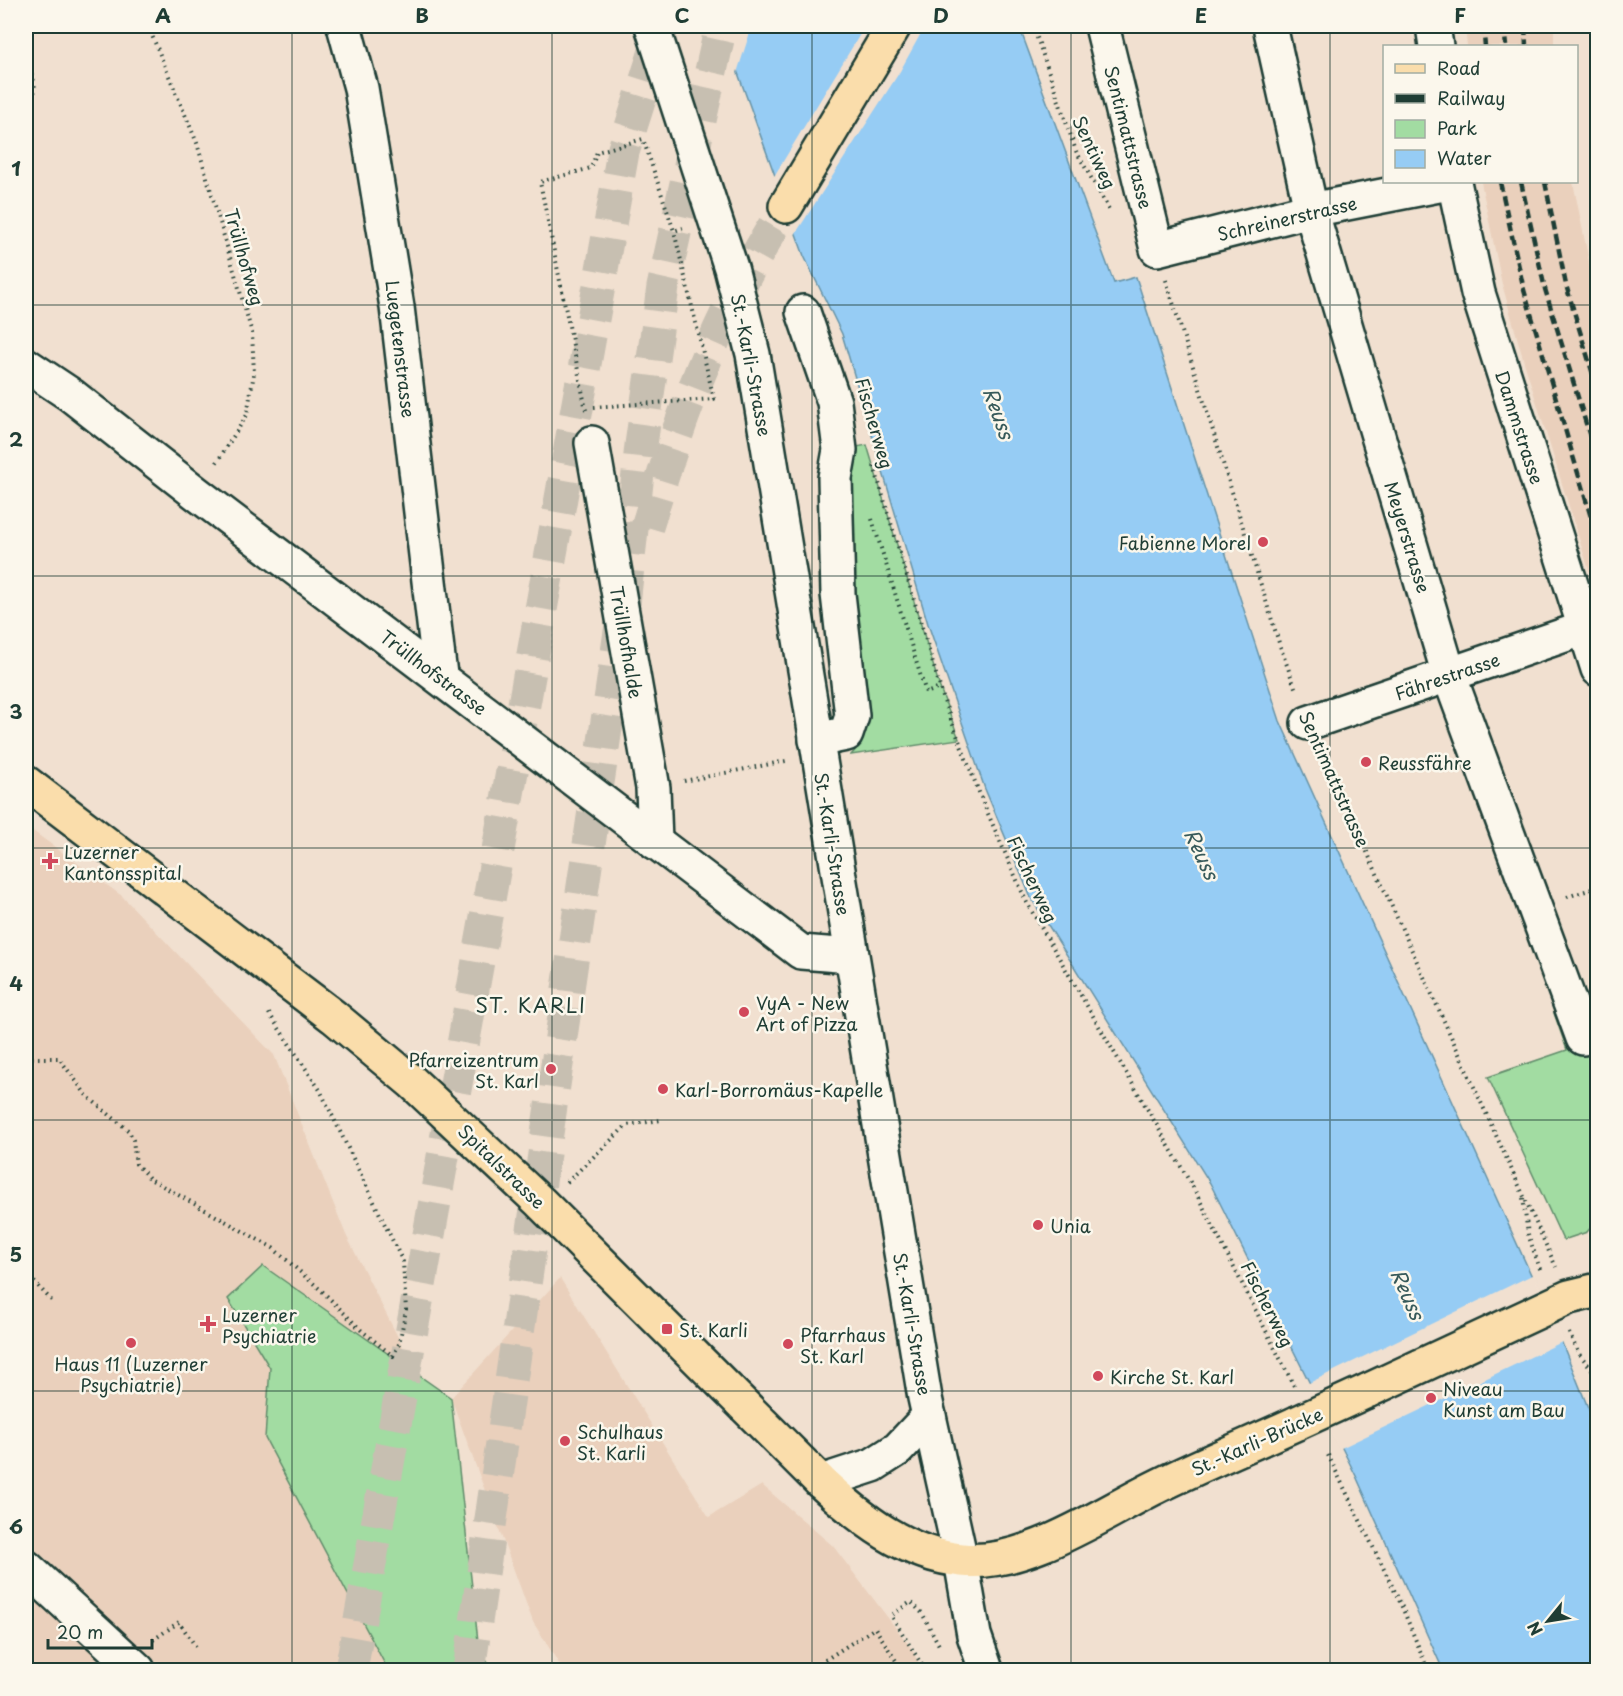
<svg xmlns="http://www.w3.org/2000/svg" width="1623" height="1696" font-family="'Playpen Sans',sans-serif">
<style>
.built{fill:#ead0bc}
.green{fill:#a2dca2;stroke:#608c6b;stroke-width:1.5}
.water{fill:#96ccf4;stroke:#6693a7;stroke-width:1.5}
.pier{fill:#f1e0d0}
.lines{fill:none;stroke-linecap:round;stroke-linejoin:round}
.highway-tunnel{stroke:#c7bfb1;stroke-width:33;stroke-dasharray:33 16;stroke-linecap:butt}
.minor-casing{stroke:#1f3d34;stroke-width:38}
.major-casing{stroke:#1f3d34;stroke-width:38}
.highway-casing{stroke:#1f3d34;stroke-width:38}
.path{stroke:#1f3d34;stroke-width:4;stroke-dasharray:1.5 4.5;stroke-linecap:butt}
.minor{stroke:#fbf7ec;stroke-width:33}
.major{stroke:#faddab;stroke-width:33}
.highway{stroke:#faddab;stroke-width:33}
.rail{stroke:#1f3d34;stroke-width:4.5;stroke-dasharray:9 4.5;stroke-linecap:butt}
.major-bridge-casing{stroke:#1f3d34;stroke-width:38;stroke-linecap:butt}
.major-bridge{stroke:#faddab;stroke-width:33}
.grid{fill:none;stroke:#1f3d34;stroke-width:1.5;stroke-opacity:0.55}
.poi-dot{fill:#d1495b;stroke:#fbf7ec;stroke-width:2}
.labels{text-anchor:middle;dominant-baseline:central;stroke-width:5;stroke-linejoin:round;paint-order:stroke}
.street-label{font-size:18px;fill:#1f3d34;stroke:#fbf7ec}
.poi-label{font-size:18px;fill:#1f3d34;stroke:#fbf7ec;text-anchor:start}
.water-label{font-size:20px;font-style:italic;fill:#375a5a;stroke:#fbf7ec}
.neighbourhood-label{font-size:20px;letter-spacing:1.5px;fill:#1f3d34;stroke:#fbf7ec}
.neatline{fill:none;stroke:#1f3d34;stroke-width:2}
.grid-label{font-size:20px;text-anchor:middle;font-weight:bold;fill:#1f3d34}
</style>
<rect width="100%" height="100%" fill="#f1e0d0"/>
<filter id="ink" filterUnits="userSpaceOnUse"><feTurbulence type="fractalNoise" baseFrequency=".0167" numOctaves="2"/><feDisplacementMap in="SourceGraphic" scale="12" xChannelSelector="R" yChannelSelector="G"/><feConvolveMatrix kernelMatrix="1 2 1 2 8 2 1 2 1" color-interpolation-filters="sRGB"/></filter>
<g filter="url(#ink)">
<g class="built">
<path d="M 1465,26 L 1554,26 L 1554,46 L 1467,46 Z"/>
<path d="M 1481,182 L 1573,182 L 1597,301 L 1597,596 L 1524,362 L 1502,284 Z"/>
<path d="M 26,826 L 122,896 L 274,1055 L 346,1235 L 436,1412 L 460,1670 L 26,1670 Z"/>
<path d="M 560,1278 L 709,1517 L 762,1485 L 833,1546 L 911,1648 L 922,1670 L 563,1670 L 533,1622 L 451,1398 Z"/>
</g>
<g class="green">
<path d="M 867,445 L 940,688 L 959,739 L 851,755 L 859,746 L 863,722 L 840,450 Z"/>
<path d="M 1597,997 L 1598,1219 L 1587,1232 L 1563,1240 L 1488,1077 L 1567,1050 L 1554,1013 Z"/>
<path d="M 263,1266 L 451,1398 L 479,1650 L 493,1670 L 388,1670 L 265,1438 L 270,1368 L 228,1299 Z"/>
</g>
<path class="water" d="M 721,26 L 1019,26 L 1114,283 L 1136,277 L 1280,721 L 1562,1343 L 1597,1430 L 1597,1670 L 1443,1670 L 1356,1476 L 1210,1183 L 1031,898 L 985,789 L 928,624 L 842,334 L 804,256 Z"/>
<g class="pier">
<path d="M 718,26 L 752,26 L 736,76 L 718,27 Z"/>
<path d="M 865,26 L 925,26 L 899,73 L 794,236 L 773,178 Z"/>
<path d="M 1534,1274 L 1564,1341 L 1339,1449 L 1307,1384 Z"/>
</g>
<g class="lines">
<g class="highway-tunnel">
<path d="M 647,527 C 672,443 702,358 743,281 C 756,255 771,231 786,206"/>
<path d="M 351,1670 L 623,152 L 663,26"/>
<path d="M 469,1670 L 624,604 L 641,445 L 663,287 L 721,26"/>
</g>
<g class="minor-casing">
<g id="minor">
<path d="M 344,26 L 361,88 L 397,307 L 440,675"/>
<path d="M 652,26 L 731,268 L 753,354 L 925,1398 L 961,1560 L 974,1635 L 986,1670"/>
<path d="M 1102,26 L 1157,249 L 1311,210 L 1454,182"/>
<path d="M 1270,26 L 1311,210 L 1449,675 L 1583,1038"/>
<path d="M 1433,26 L 1436,46"/>
<path d="M 1454,182 L 1478,293 L 1598,669"/>
<path d="M 803,312 L 834,402 L 840,450 L 835,478 L 838,594 L 852,716 L 846,734 L 816,740"/>
<path d="M 26,365 L 71,395 L 196,493 L 801,952 L 851,956"/>
<path d="M 592,443 L 653,788 L 655,842"/>
<path d="M 1308,723 L 1585,628"/>
<path d="M 821,1482 L 873,1465 L 898,1449 L 929,1416"/>
<path d="M 26,1567 L 138,1670"/>
</g>
</g>
<g class="major-casing">
<g id="major">
<path d="M 26,783 L 334,1017 L 412,1082 L 540,1202 L 821,1482 C 861,1519 906,1555 962,1560 C 1026,1567 1104,1512 1160,1485 C 1205,1463 1251,1444 1297,1423"/>
<path d="M 1367,1391 L 1569,1297 L 1598,1290"/>
</g>
</g>
<g class="highway-casing">
<path id="highway" d="M 786,206 L 894,26"/>
</g>
<g class="path">
<path d="M 148,26 L 197,143 L 252,333 L 254,373 L 247,415 L 215,465"/>
<path d="M 1033,26 L 1076,151 L 1111,213"/>
<path d="M 26,63 C 37,81 38,94 26,111"/>
<path d="M 1166,280 L 1280,646 L 1296,690"/>
<path d="M 594,407 L 714,399 L 674,231"/>
<path d="M 586,410 L 540,182 L 591,168 L 597,152 L 643,139 L 674,231 L 683,228"/>
<path d="M 874,466 L 945,704 L 982,800 L 1027,903 L 1194,1189 L 1294,1386"/>
<path d="M 872,519 L 926,693 L 940,688"/>
<path d="M 1322,753 L 1556,1267"/>
<path d="M 684,781 L 786,761"/>
<path d="M 1567,897 L 1598,887"/>
<path d="M 26,1058 L 59,1058 L 87,1096 L 129,1131 L 133,1140 L 136,1164 L 150,1179 L 273,1248 L 323,1292 L 362,1331 L 393,1356 L 399,1344 L 406,1310 L 403,1262 L 320,1090 L 268,1012"/>
<path d="M 567,1182 L 627,1125 L 661,1120"/>
<path d="M 1523,1198 L 1528,1234 L 1541,1272"/>
<path d="M 26,1273 L 52,1301"/>
<path d="M 1569,1333 L 1579,1354 L 1598,1376"/>
<path d="M 1328,1455 L 1400,1602 L 1428,1670"/>
<path d="M 153,1640 L 179,1622 L 196,1647"/>
<path d="M 825,1660 L 875,1628 L 902,1670"/>
<path d="M 925,1670 L 891,1615 L 911,1602 L 922,1613 L 940,1647"/>
</g>
<use href="#minor" class="minor"/>
<use href="#major" class="major"/>
<use href="#highway" class="highway"/>
<g class="rail">
<path d="M 1483,26 L 1485,46"/>
<path d="M 1504,26 L 1506,46"/>
<path d="M 1525,26 L 1526,46"/>
<path d="M 1500,182 L 1524,290 L 1598,541"/>
<path d="M 1521,182 L 1545,289 L 1598,463"/>
<path d="M 1545,182 L 1566,285 L 1598,391"/>
</g>
<g class="major-bridge-casing">
<path id="major-bridge" d="M 1297,1423 L 1367,1391"/>
</g>
<use href="#major-bridge" class="major-bridge"/>
</g>
</g>
<path class="grid" d="M 292,26 L 292,1670M 552,26 L 552,1670M 812,26 L 812,1670M 1071,26 L 1071,1670M 1330,26 L 1330,1670M 26,305 L 1598,305M 26,576 L 1598,576M 26,848 L 1598,848M 26,1120 L 1598,1120M 26,1391 L 1598,1391"/>
<g class="poi-dot">
<circle cx="1263" cy="542" r="6"/>
<circle cx="1366" cy="762" r="6"/>
<path d="M47 852h6v6h6v6h-6v6h-6v-6h-6v-6h6z"/>
<circle cx="744" cy="1012" r="6"/>
<circle cx="551" cy="1069" r="6"/>
<circle cx="663" cy="1089" r="6"/>
<circle cx="1038" cy="1225" r="6"/>
<path d="M205 1315h6v6h6v6h-6v6h-6v-6h-6v-6h6z"/>
<rect x="661" y="1323" width="12" height="12" rx="3"/>
<circle cx="131" cy="1343" r="6"/>
<circle cx="788" cy="1344" r="6"/>
<circle cx="1098" cy="1376" r="6"/>
<circle cx="1431" cy="1398" r="6"/>
<circle cx="565" cy="1441" r="6"/>
</g>
<g class="labels">
<g class="street-label">
<text transform="translate(1129 137) rotate(76)">Sentimattstrasse</text>
<text transform="translate(1095 152) rotate(65)">Sentiweg</text>
<text transform="translate(1287 218) rotate(-13)">Schreinerstrasse</text>
<text transform="translate(245 257) rotate(74)">Trüllhofweg</text>
<text transform="translate(401 349) rotate(83)">Luegetenstrasse</text>
<text transform="translate(752 365) rotate(79)">St.-Karli-Strasse</text>
<text transform="translate(875 423) rotate(74)">Fischerweg</text>
<text transform="translate(1520 427) rotate(72)">Dammstrasse</text>
<text transform="translate(1408 537) rotate(73)">Meyerstrasse</text>
<text transform="translate(627 642) rotate(80)">Trüllhofhalde</text>
<text transform="translate(434 672) rotate(37)">Trüllhofstrasse</text>
<text transform="translate(1447 676) rotate(-19)">Fährestrasse</text>
<text transform="translate(1335 779) rotate(66)">Sentimattstrasse</text>
<text transform="translate(833 844) rotate(81)">St.-Karli-Strasse</text>
<text transform="translate(1033 879) rotate(65)">Fischerweg</text>
<text transform="translate(502 1166) rotate(44)">Spitalstrasse</text>
<text transform="translate(1268 1304) rotate(63)">Fischerweg</text>
<text transform="translate(913 1324) rotate(80)">St.-Karli-Strasse</text>
<text transform="translate(1257 1441) rotate(-24)">St.-Karli-Brücke</text>
</g>
<g class="poi-label">
<text x="1251" y="542" text-anchor="end">Fabienne Morel</text>
<text x="1378" y="762">Reussfähre</text>
<text x="64" y="851">Luzerner<tspan x="64" dy="21">Kantonsspital</tspan></text>
<text x="756" y="1002">VyA - New<tspan x="756" dy="21">Art of Pizza</tspan></text>
<text x="539" y="1059" text-anchor="end">Pfarreizentrum<tspan x="539" dy="21">St. Karl</tspan></text>
<text x="675" y="1089">Karl-Borromäus-Kapelle</text>
<text x="1050" y="1225">Unia</text>
<text x="222" y="1314">Luzerner<tspan x="222" dy="21">Psychiatrie</tspan></text>
<text x="679" y="1329">St. Karli</text>
<text x="800" y="1334">Pfarrhaus<tspan x="800" dy="21">St. Karl</tspan></text>
<text x="131" y="1363" text-anchor="middle">Haus 11 (Luzerner<tspan x="131" dy="21">Psychiatrie)</tspan></text>
<text x="1110" y="1376">Kirche St. Karl</text>
<text x="1443" y="1388">Niveau<tspan x="1443" dy="21">Kunst am Bau</tspan></text>
<text x="577" y="1431">Schulhaus<tspan x="577" dy="21">St. Karli</tspan></text>
</g>
<g class="water-label">
<text transform="translate(999 413) rotate(70)">Reuss</text>
<text transform="translate(1202 854) rotate(65)">Reuss</text>
<text transform="translate(1408 1294) rotate(66)">Reuss</text>
</g>
<g class="neighbourhood-label">
<text x="531" y="1005">ST. KARLI</text>
</g>
</g>
<rect width="1623" height="1696" fill="none" stroke="#fbf7ec" stroke-width="66"/>
<rect x="1383" y="45" width="195" height="138" fill="#fbf7ec" stroke="#a3ada2" stroke-width="1.5"/>
<rect x="1395" y="64" width="30" height="9" fill="#faddab" stroke="#a3ada2" stroke-width="1.5"/>
<text x="1437" y="75" font-size="18" fill="#1f3d34">Road</text>
<rect x="1395" y="94" width="30" height="9" fill="#1f3d34" stroke="#a3ada2" stroke-width="1.5"/>
<text x="1437" y="105" font-size="18" fill="#1f3d34">Railway</text>
<rect x="1395" y="120" width="30" height="18" fill="#a2dca2" stroke="#a3ada2" stroke-width="1.5"/>
<text x="1437" y="135" font-size="18" fill="#1f3d34">Park</text>
<rect x="1395" y="150" width="30" height="18" fill="#96ccf4" stroke="#a3ada2" stroke-width="1.5"/>
<text x="1437" y="165" font-size="18" fill="#1f3d34">Water</text>
<g transform="translate(1548 1621) rotate(240)" stroke="#fbf7ec" stroke-width="4.5" paint-order="stroke">
<path d="M0-4.5L10 22L0 15L-10 22Z" fill="#1f3d34"/>
<text y="-9" font-size="16" font-weight="bold" text-anchor="middle" fill="#1f3d34">N</text>
</g>
<path d="M48 1639v9h104v-9" fill="none" stroke="#1f3d34" stroke-width="3"/>
<text x="57" y="1639" font-size="18" fill="#1f3d34" stroke="#fbf7ec" stroke-width="4.5" paint-order="stroke">20 m</text>
<rect x="33" y="33" width="1557" height="1630" class="neatline"/>
<g class="grid-label">
<text x="163" y="23">A</text>
<text x="422" y="23">B</text>
<text x="682" y="23">C</text>
<text x="941" y="23">D</text>
<text x="1201" y="23">E</text>
<text x="1460" y="23">F</text>
<text x="16" y="176">1</text>
<text x="16" y="447">2</text>
<text x="16" y="719">3</text>
<text x="16" y="991">4</text>
<text x="16" y="1262">5</text>
<text x="16" y="1534">6</text>
</g>
</svg>
